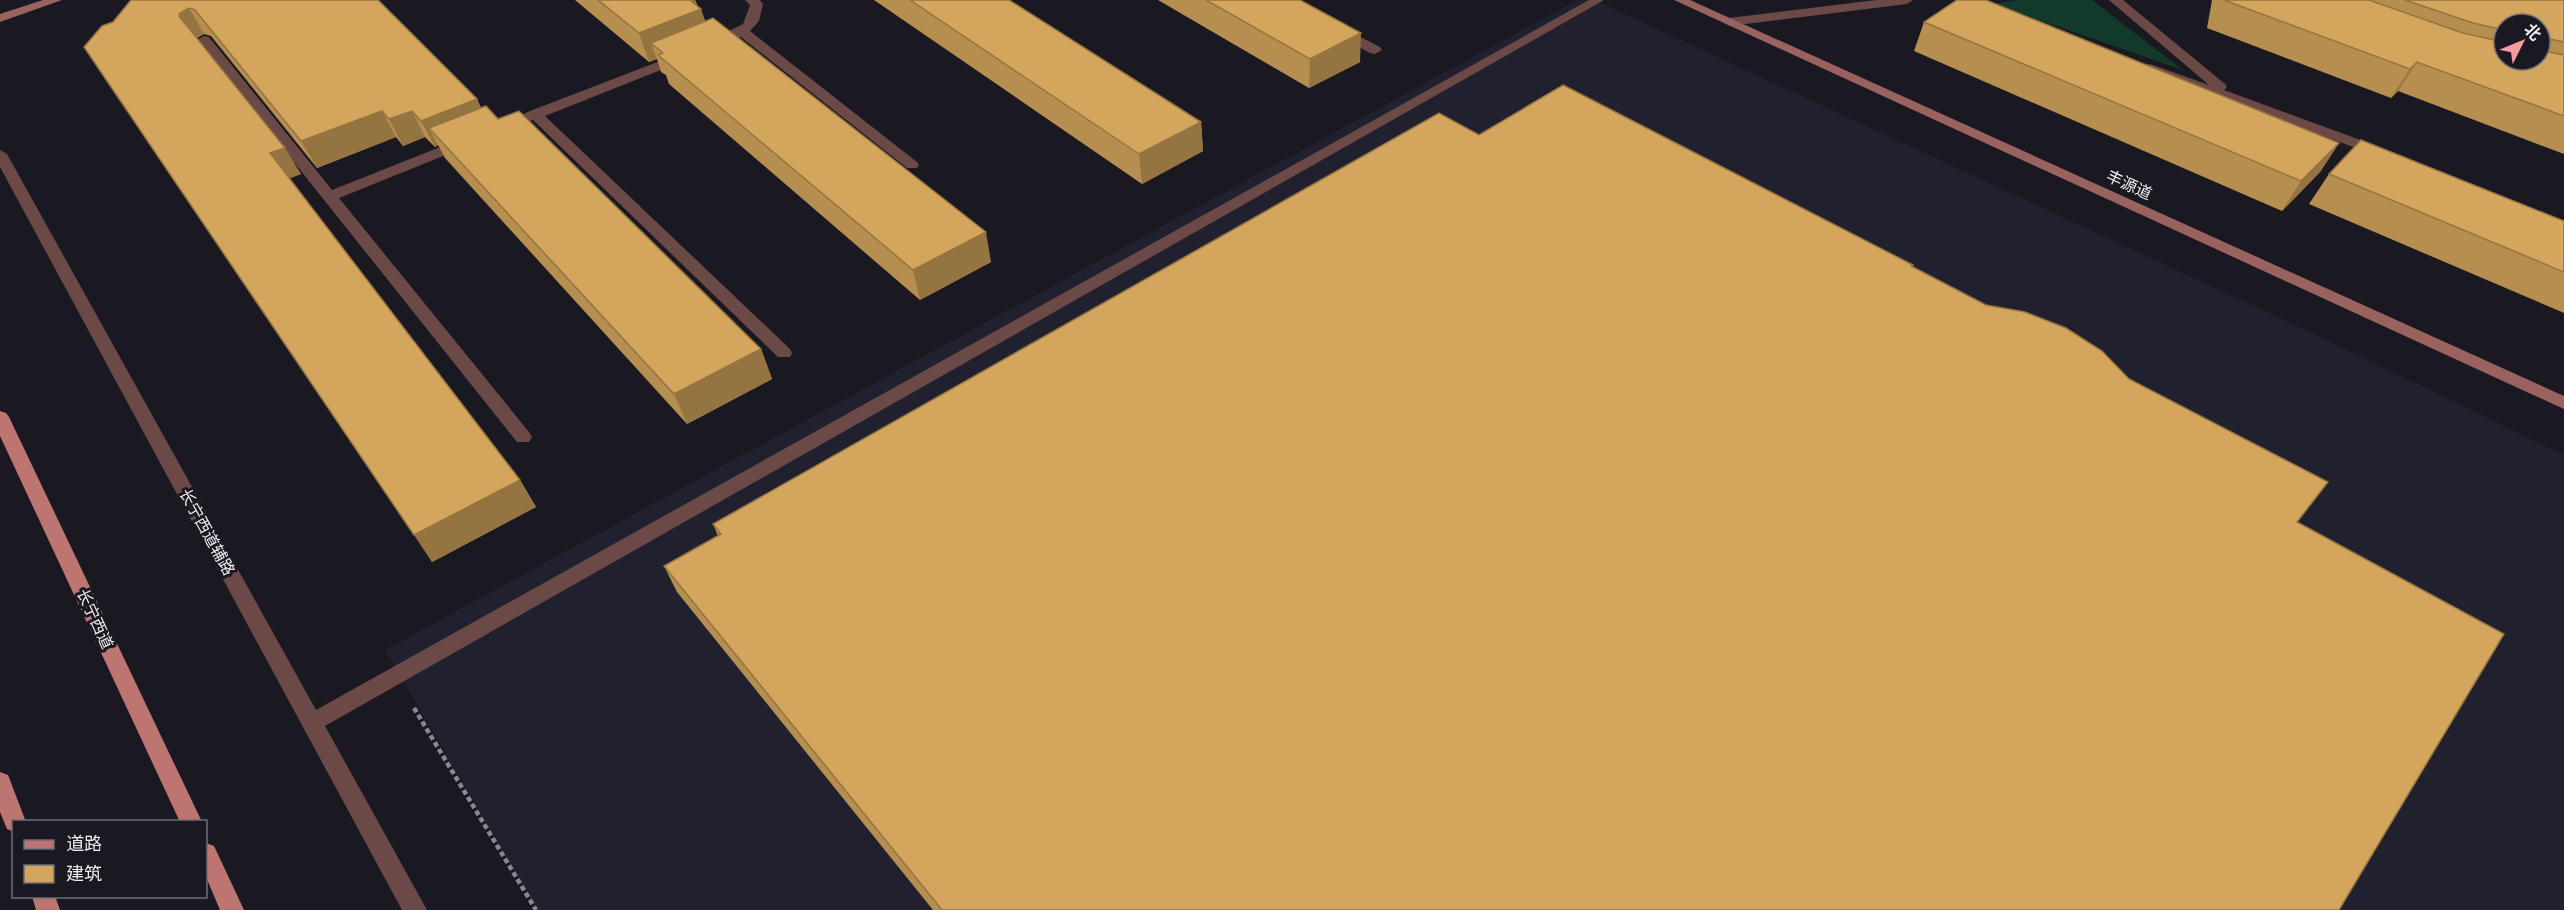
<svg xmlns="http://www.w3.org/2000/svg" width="2564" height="910" font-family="Roboto,'Noto Sans SC',sans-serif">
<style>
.built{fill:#21202e}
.green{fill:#113a2a}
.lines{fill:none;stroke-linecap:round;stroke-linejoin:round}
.path{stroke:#88888f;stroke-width:4.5;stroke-dasharray:5 3;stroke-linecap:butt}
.lane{fill:#6b4947;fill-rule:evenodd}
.street{fill:#6b4947;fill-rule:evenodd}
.secondary{fill:#99625f;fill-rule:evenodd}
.primary{fill:#bd7572;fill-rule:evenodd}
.wall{fill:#b68e4f;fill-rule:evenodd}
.shaded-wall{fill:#947440}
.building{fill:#d4a55c;stroke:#947440;stroke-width:1.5}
.labels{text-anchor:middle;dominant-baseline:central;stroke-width:6;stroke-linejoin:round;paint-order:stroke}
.street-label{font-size:16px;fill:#ececf2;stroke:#1a1922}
</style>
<rect width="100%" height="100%" fill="#1a1922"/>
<path class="built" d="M 1577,0 L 1595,0 L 2308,331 L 2564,455 L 2564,910 L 537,910 L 385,650 Z"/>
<path class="green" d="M 2018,0 L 2092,0 L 2183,70 L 1993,4 Z"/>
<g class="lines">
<path class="path" d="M 414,708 L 536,910"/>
<g class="lane">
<path d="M 745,0 L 760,0 L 763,4 L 759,21 L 750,31 L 917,162 L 919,165 L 917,168 L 907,168 L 741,37 L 717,48 L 707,48 L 707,42 L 743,24 L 750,5 Z"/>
<path d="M 2109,0 L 2123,0 L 2225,84 L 2227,87 L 2224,90 L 2385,149 L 2387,152 L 2380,156 L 2375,155 L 2145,71 L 2145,65 L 2150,64 L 2209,85 Z"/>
<path d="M 1341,27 L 1380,47 L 1382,50 L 1375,54 L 1370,53 L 1336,34 L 1335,31 Z"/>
<path d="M 204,36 L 209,37 L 332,190 L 458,140 L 468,140 L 468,146 L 339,198 L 529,432 L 532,437 L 529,442 L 517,442 L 199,43 L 197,40 Z"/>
<path d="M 681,53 L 688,57 L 686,60 L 545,116 L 790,349 L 792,353 L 790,357 L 778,357 L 533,120 L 503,131 L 496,127 L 530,111 Z"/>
</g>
<g class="street">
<path d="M 1589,0 L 1604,0 L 325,726 L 427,910 L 402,910 L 0,167 L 0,150 L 7,154 L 316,710 Z"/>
<path d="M 1876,0 L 1913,0 L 1907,4 L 1729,26 L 1723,22 L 1729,18 Z"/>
</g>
<g class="secondary">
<path d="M 43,0 L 62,0 L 0,22 L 0,14 Z"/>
<path d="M 1674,0 L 1690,0 L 2564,396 L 2564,409 Z"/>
</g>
<g class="primary">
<path d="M 0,411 L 6,413 L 9,417 L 202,822 L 180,822 L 0,436 Z"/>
<path d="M 0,772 L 8,775 L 26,822 L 14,822 L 14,832 L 7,829 L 0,812 Z"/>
<path d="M 206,843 L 214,846 L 244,910 L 220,910 L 206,877 Z"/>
<path d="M 32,896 L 55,896 L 60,910 L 36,910 Z"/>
</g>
</g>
<g class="wall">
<path d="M 131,0 L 378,0 L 477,99 L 481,108 L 498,119 L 761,349 L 772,379 L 687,424 L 445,158 L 438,145 L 435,147 L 425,137 L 403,146 L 396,137 L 317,168 L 211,36 L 204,34 L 197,38 L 301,174 L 289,178 L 520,480 L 536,507 L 432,562 L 113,22 Z"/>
<path d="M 575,0 L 695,0 L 705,21 L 991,262 L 920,300 L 669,84 L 666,75 L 661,72 L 657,59 L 649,62 Z"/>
<path d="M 874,0 L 1009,0 L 1201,122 L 1203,151 L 1142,184 Z"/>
<path d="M 1158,0 L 1300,0 L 1360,62 L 1309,88 Z"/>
<path d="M 2212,0 L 2564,0 L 2564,154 L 2398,91 L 2391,98 L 2207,28 ZM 2504,24 L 2540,24 L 2540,60 L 2504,60 Z"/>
<path d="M 1924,22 L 2339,143 L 2320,172 L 2282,211 L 1914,51 Z"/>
<path d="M 1479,135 L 1912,267 L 2129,379 L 2297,522 L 2339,910 L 933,910 L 677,592 L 664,566 L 718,536 L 713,524 Z"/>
<path d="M 2329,174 L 2564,221 L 2564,313 L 2309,204 Z"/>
</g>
<g class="shaded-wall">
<path d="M 695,0 L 698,10 L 701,9 L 711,37 L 663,53 L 651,43 L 657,59 L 649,62 L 639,33 L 691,1 Z"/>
<path d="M 189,8 L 204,34 L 196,38 L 179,16 L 180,13 Z"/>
<path d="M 1361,33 L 1360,62 L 1309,88 L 1310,59 Z"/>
<path d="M 2417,62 L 2398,91 L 2391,98 L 2410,69 Z"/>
<path d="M 477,99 L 489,125 L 429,128 L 438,145 L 435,147 L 421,121 Z"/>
<path d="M 382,111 L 396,137 L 317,168 L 301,141 Z"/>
<path d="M 412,111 L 425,137 L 403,146 L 389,119 Z"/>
<path d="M 1201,122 L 1203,151 L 1142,184 L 1139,154 Z"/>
<path d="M 2339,143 L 2320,172 L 2282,211 L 2301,181 Z"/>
<path d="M 285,148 L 301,174 L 286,180 L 270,153 Z"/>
<path d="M 986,232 L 991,262 L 920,300 L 913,270 Z"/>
<path d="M 761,349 L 772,379 L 687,424 L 674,394 Z"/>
<path d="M 520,480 L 536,507 L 432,562 L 414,535 Z"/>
</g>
<g class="building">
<path d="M 131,0 L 378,0 L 477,99 L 421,121 L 412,111 L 389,119 L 382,111 L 301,141 L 195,10 L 189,8 L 180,13 L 179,16 L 285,148 L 270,153 L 520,480 L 414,535 L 84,47 L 102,26 L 113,22 Z"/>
<path d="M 598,0 L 694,0 L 691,1 L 701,9 L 639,33 Z"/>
<path d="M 910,0 L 1009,0 L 1201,122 L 1139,154 Z"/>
<path d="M 1206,0 L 1300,0 L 1361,33 L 1310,59 Z"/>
<path d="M 1957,0 L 1986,0 L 2339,143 L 2301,181 L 1924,22 Z"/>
<path d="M 2224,0 L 2369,0 L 2463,33 L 2504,42 L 2504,60 L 2540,60 L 2540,50 L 2564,55 L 2564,116 L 2417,62 L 2410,69 Z"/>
<path d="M 2405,0 L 2564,0 L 2564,42 L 2540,37 L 2540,24 L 2504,24 L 2504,30 L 2473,23 Z"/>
<path d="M 713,18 L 986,232 L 913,270 L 658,55 L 663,53 L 651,43 Z"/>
<path d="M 1563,85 L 1913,265 L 1911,266 L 1986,305 L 2025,312 L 2066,328 L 2102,351 L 2129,379 L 2328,482 L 2297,522 L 2504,634 L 2339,910 L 942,910 L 664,566 L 721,534 L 713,524 L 1439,113 L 1479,135 Z"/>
<path d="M 486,106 L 498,119 L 519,111 L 761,349 L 674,394 L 429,128 Z"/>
<path d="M 2361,140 L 2564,221 L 2564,272 L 2329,174 Z"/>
</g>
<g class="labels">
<g class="street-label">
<text transform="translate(2129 185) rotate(25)">丰源道</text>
<text transform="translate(207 532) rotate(61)">长宁西道辅路</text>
<text transform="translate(95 619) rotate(65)">长宁西道</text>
</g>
</g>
<rect x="12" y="820" width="195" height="78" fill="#1a1922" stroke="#6e6d75" stroke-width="1.5"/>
<rect x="24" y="840" width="30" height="9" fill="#bd7572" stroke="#6e6d75" stroke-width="1.5"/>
<text x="66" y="850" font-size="18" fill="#ececf2">道路</text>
<rect x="24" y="865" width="30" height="18" fill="#d4a55c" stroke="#6e6d75" stroke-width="1.5"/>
<text x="66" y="880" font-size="18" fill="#ececf2">建筑</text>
<g transform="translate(2522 42) rotate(47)"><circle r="28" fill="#1a1922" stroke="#6e6d75" stroke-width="1.5"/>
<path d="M0-4.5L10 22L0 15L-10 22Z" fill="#f59b9f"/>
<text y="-9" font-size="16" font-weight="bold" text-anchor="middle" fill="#ececf2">北</text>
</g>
</svg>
